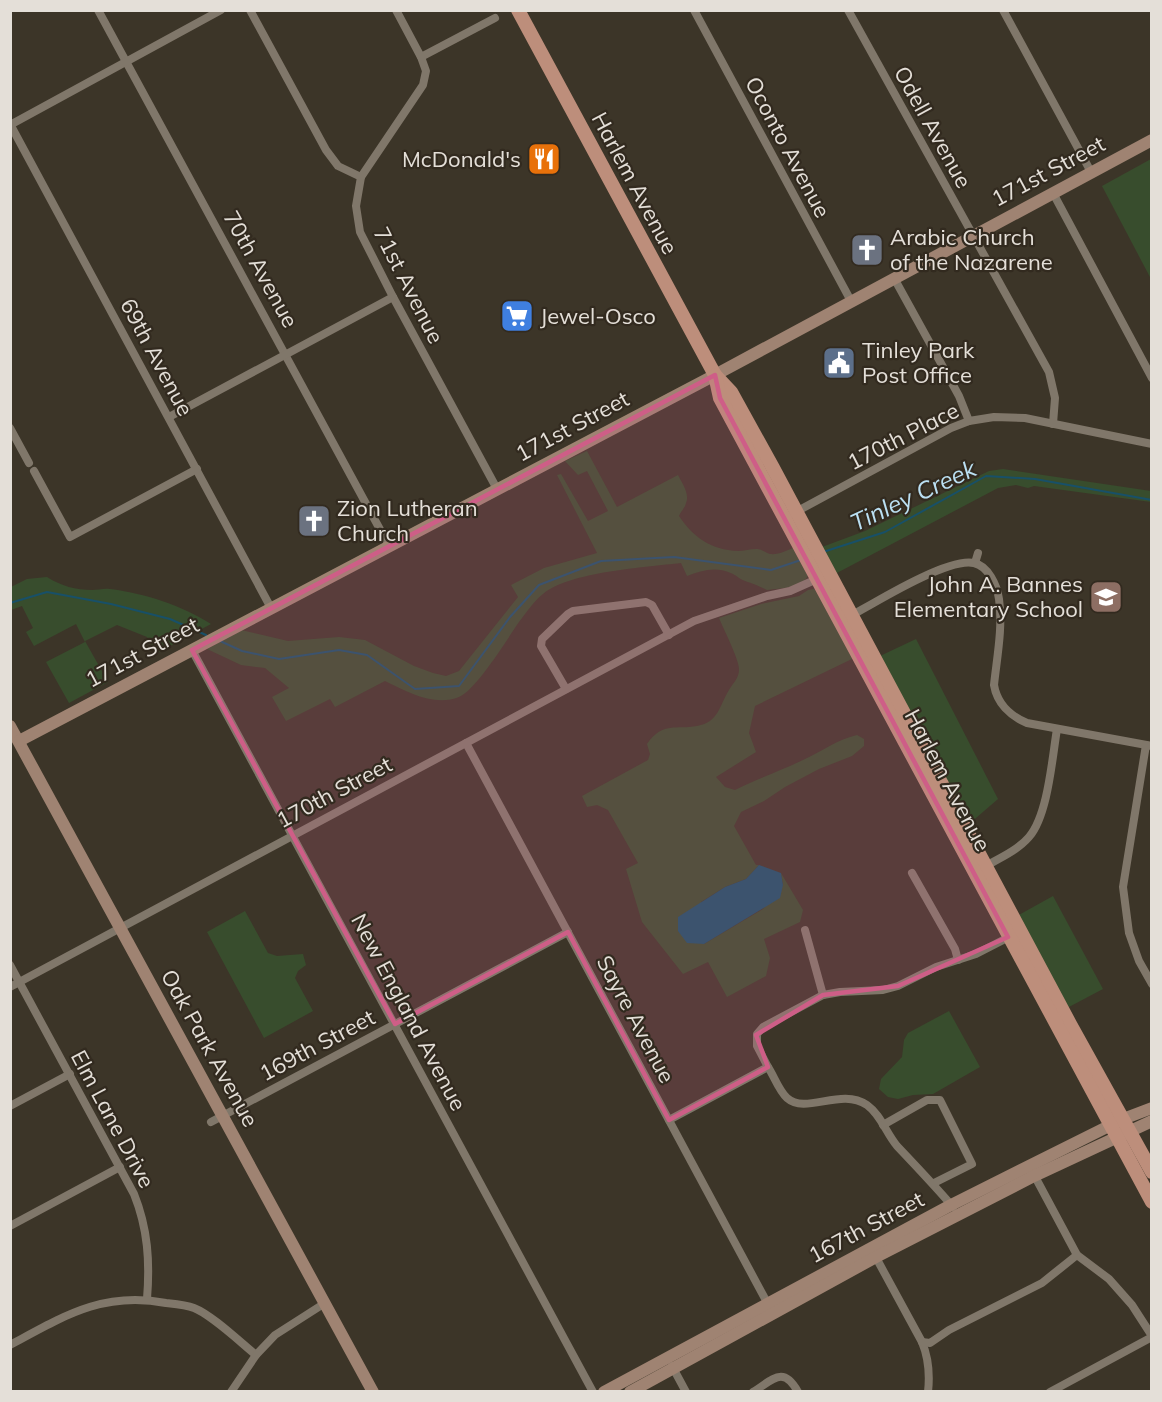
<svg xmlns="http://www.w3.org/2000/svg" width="1162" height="1402" font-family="Mulish,sans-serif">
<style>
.green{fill:#384d2d}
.water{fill:#185068}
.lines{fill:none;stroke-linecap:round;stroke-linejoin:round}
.stream{stroke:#185068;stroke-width:2}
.street{stroke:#80776a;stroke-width:8}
.secondary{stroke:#9f8372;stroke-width:12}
.primary{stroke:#bd8e7b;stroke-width:14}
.marked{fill:#ce5e87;fill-opacity:0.2;stroke:#ce5e87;stroke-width:4.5;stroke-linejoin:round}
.labels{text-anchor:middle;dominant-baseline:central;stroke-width:4.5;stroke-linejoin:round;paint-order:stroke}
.street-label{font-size:22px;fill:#e4dfd8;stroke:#322a1f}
.poi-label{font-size:22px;fill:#e4dfd8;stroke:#322a1f;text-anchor:start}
.water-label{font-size:24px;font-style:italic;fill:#bbe0f3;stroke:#322a1f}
</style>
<rect width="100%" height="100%" fill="#3c3528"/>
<g class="green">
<path d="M 1151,159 L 1151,279 L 1102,186 Z"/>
<path d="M 587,451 L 617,507 L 678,475 C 682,483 690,494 686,503 C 685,508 681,511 679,516 C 693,537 711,550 738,551 C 744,551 750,549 757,549 C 762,549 765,553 770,554 C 778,555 786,551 793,548 L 808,576 C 800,589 781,588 767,590 C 759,586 754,584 745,581 C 741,580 737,576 733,574 C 717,566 702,570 687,576 L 681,563 C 646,567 569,572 543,594 C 534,601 526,613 519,622 C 507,639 477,689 459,697 C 435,707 407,692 385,681 L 335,707 L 330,699 L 286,721 L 272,697 L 289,688 L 265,668 L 241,665 L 207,649 L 241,630 L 288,641 L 339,637 L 365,640 L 414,666 L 433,673 L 446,676 L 459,671 L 518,597 L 511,585 L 544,568 L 597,553 L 557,475 L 561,474 L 588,521 L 608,511 L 587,471 L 578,475 L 565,461 Z"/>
<path d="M 1003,469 L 1151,491 L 1151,502 L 1034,486 L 1028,488 L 1016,485 L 998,488 L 835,574 L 822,547 L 865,531 L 989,471 Z"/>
<path d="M 47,577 C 61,586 76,590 92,590 C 98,590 104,588 110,589 C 144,593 183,606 211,624 L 157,653 L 147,637 L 117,625 L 85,641 L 108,682 L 69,703 L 46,662 L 85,642 L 76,624 L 34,646 L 26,632 L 33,628 L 22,606 L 11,610 L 11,587 L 27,579 Z"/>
<path d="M 814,589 L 818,592 L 854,658 L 755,706 L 749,733 L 756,752 L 716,777 L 725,787 L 735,790 C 757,779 780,771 803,760 C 821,752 838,739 857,735 L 864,739 L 864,746 L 852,756 L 819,769 L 785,787 L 764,801 L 741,812 L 734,826 L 756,865 L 759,865 L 746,879 L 725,887 L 701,902 L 704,944 L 763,909 L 783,885 L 781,873 L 803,910 L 800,922 L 764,939 L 770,958 L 766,976 L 727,997 L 708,962 L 683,974 L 642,922 L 626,869 L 638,863 L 608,810 L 597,805 L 587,807 L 582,796 L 648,760 L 650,754 L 647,744 C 663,721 676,730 697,726 C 719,722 719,706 729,690 C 733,683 739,678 739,670 C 740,661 723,628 719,618 L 761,604 L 799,596 L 808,590 Z"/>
<path d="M 916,639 L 998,799 L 969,824 L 880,656 Z"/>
<path d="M 1053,896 L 1103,989 L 1067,1008 L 1017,916 Z"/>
<path d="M 245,911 L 268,953 L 277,956 L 303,954 L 306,965 L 298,971 L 295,978 L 313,1011 L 264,1038 L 207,932 Z"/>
<path d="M 949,1011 L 980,1067 L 933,1094 L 913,1095 L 898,1099 L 888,1097 L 879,1089 L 881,1079 L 902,1057 L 904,1040 L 908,1033 Z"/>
</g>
<path class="water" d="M 759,865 L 781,873 L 783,885 L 780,898 L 704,944 L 687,943 L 678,931 L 678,917 L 725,887 L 746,879 Z"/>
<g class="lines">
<g class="stream">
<path d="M 823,552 L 885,532 L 986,476 L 1035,479 L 1152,500"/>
<path d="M 10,603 L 47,592 L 111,604 L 170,619 L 206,635"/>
<path d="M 220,641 L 242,651 L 279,659 L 339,650 L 367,655 L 415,689 L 459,686 L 510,617 L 539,585 L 601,561 L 674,557 L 771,570 L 801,560"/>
</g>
<g class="street">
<path d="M 98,10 L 389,546"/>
<path d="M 250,10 L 326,150 L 338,166 L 361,177 L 356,206 L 360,232 L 393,297 L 497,489"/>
<path d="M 694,10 L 851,301"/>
<path d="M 848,10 L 1049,372 L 1055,398 L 1053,424"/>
<path d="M 1003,10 L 1091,172"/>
<path d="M 421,57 L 495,18"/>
<path d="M 10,124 L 271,608"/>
<path d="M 10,125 L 221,10"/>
<path d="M 361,177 L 423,85 L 426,71 L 421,57 L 396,10"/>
<path d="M 1053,193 L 1152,378"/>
<path d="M 894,278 L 959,396 L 969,421"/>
<path d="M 169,417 L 393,297"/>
<path d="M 10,428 L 29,463"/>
<path d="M 34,471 L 70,537 L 197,469"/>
<path d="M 792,514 L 951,428 L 969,421 L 994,417 L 1025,418 L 1152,444"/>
<path d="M 975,563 L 978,553"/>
<path d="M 849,617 C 874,603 948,557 974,563 C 988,566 997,585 999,599 C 1003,627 997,657 994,685 C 997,703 1010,716 1027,723 L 1152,746"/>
<path d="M 192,650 L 593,1392"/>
<path d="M 566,689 L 541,646 L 542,639 L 568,614 L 573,611 L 646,602 L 652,605 L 669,635"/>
<path d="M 466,743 L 770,1308"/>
<path d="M 1146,745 L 1123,887 L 1129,933 L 1139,961 L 1152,984"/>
<path d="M 982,868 C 998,859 1017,851 1029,837 C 1048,815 1052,759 1057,729"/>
<path d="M 912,873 L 955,949 L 958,960"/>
<path d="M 805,930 L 823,995"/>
<path d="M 10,965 L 134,1194 C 148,1229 150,1262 147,1299"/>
<path d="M 10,987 L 694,621 L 767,596 L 790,591 L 817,579"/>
<path d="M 768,1067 C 774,1076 779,1091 787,1098 C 806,1115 841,1087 867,1105 C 881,1115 886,1133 897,1146 C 916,1166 935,1186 953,1207"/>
<path d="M 10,1106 L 70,1074"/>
<path d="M 669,1120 L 768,1067 L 757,1046 L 757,1034 L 763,1027 L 823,995 L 840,992 L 883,990 L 898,986 L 936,967 L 976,954 L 1011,936"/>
<path d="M 211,1122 L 568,932"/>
<path d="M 883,1125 L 927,1100 L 940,1100 L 972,1164 L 934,1183"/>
<path d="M 1032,1171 L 1077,1255 L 1109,1279 L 1132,1305 L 1152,1336"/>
<path d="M 10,1226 L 120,1167"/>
<path d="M 873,1252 L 922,1342 C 929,1359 930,1374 928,1392"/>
<path d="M 922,1342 L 930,1343 L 949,1330 L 1042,1283 L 1077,1255"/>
<path d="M 10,1345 C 64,1316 103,1291 166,1303 C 175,1304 186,1305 194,1308 C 212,1315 240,1342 256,1355"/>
<path d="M 672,1366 L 686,1392"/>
<path d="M 231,1392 L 256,1355 L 275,1335 L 325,1303"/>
<path d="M 753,1392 C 773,1380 783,1365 798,1392"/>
<path d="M 1050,1392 L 1152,1337"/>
</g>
<g class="secondary">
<path d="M 10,726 L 373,1392"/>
<path d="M 19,741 L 715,375 L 1152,140"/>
<path d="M 604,1392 L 951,1205 L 1123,1119 L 1152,1108"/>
<path d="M 630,1392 L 876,1257 L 1034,1176 L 1152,1121"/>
</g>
<g class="primary">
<path d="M 518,10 L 715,375 L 731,392 L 773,468 L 1070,1024 L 1152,1172"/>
<path d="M 715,375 L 720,398 L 1152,1202"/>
</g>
</g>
<path class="marked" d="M 715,375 L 720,398 L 1008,937 L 898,986 L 823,995 L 756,1035 L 768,1067 L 669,1120 L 568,932 L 395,1024 L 192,650 Z"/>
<defs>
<g id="restaurant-square" transform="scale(1.725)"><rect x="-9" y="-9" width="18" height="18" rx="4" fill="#e8710a" stroke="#322a1f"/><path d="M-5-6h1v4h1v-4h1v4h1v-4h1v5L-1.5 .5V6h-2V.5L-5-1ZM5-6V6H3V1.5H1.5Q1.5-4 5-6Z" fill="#fff"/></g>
<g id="church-square" transform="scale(1.725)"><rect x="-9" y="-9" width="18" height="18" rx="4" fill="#6b7280" stroke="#322a1f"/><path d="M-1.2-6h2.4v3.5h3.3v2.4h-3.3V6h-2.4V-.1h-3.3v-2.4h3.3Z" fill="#fff"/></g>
<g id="supermarket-square" transform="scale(1.725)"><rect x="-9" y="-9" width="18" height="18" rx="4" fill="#3f7fe0" stroke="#322a1f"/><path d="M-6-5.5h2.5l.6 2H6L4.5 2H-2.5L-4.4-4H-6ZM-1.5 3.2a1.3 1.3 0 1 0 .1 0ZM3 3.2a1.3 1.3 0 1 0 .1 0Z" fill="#fff"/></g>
<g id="civic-square" transform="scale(1.725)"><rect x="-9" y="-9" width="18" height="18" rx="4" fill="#5c6f8a" stroke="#322a1f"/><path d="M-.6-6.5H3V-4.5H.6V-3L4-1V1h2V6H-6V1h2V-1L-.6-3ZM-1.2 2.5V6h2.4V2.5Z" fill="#fff"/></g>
<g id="school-square" transform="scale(1.725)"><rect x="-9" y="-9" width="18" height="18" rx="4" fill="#8d6e63" stroke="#322a1f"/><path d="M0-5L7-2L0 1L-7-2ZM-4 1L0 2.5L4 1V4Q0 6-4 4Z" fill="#fff"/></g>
</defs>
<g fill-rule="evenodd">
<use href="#restaurant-square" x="544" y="159"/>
<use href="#church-square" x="867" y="250"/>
<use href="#supermarket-square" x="517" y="316"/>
<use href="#civic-square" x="839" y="363"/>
<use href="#church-square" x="314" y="521"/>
<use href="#school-square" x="1106" y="597"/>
</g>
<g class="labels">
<g class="street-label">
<text transform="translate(933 127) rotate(61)">Odell Avenue</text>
<text transform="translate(788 147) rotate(62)">Oconto Avenue</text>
<text transform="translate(1048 171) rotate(-28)">171st Street</text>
<text transform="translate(635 183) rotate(62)">Harlem Avenue</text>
<text transform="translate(261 269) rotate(61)">70th Avenue</text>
<text transform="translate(409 285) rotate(63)">71st Avenue</text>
<text transform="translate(157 357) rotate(62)">69th Avenue</text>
<text transform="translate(572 426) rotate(-28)">171st Street</text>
<text transform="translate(903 436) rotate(-27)">170th Place</text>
<text transform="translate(142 652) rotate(-28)">171st Street</text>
<text transform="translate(948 780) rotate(62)">Harlem Avenue</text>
<text transform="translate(334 792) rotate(-28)">170th Street</text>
<text transform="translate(409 1012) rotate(62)">New England Avenue</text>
<text transform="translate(636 1019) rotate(62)">Sayre Avenue</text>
<text transform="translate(317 1045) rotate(-28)">169th Street</text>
<text transform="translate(210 1048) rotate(61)">Oak Park Avenue</text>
<text transform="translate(113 1119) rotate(62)">Elm Lane Drive</text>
<text transform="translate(866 1227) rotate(-28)">167th Street</text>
</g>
<g class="poi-label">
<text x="521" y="159" text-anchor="end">McDonald's</text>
<text x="890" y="237">Arabic Church<tspan x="890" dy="25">of the Nazarene</tspan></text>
<text x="540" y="316">Jewel-Osco</text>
<text x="862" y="350">Tinley Park<tspan x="862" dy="25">Post Office</tspan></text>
<text x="337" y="508">Zion Lutheran<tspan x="337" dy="25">Church</tspan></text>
<text x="1083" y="584" text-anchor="end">John A. Bannes<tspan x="1083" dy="25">Elementary School</tspan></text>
</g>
<g class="water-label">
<text transform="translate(913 495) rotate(-25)">Tinley Creek</text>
</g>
</g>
<rect width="1162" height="1402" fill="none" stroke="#e4dfd8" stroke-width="24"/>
</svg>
